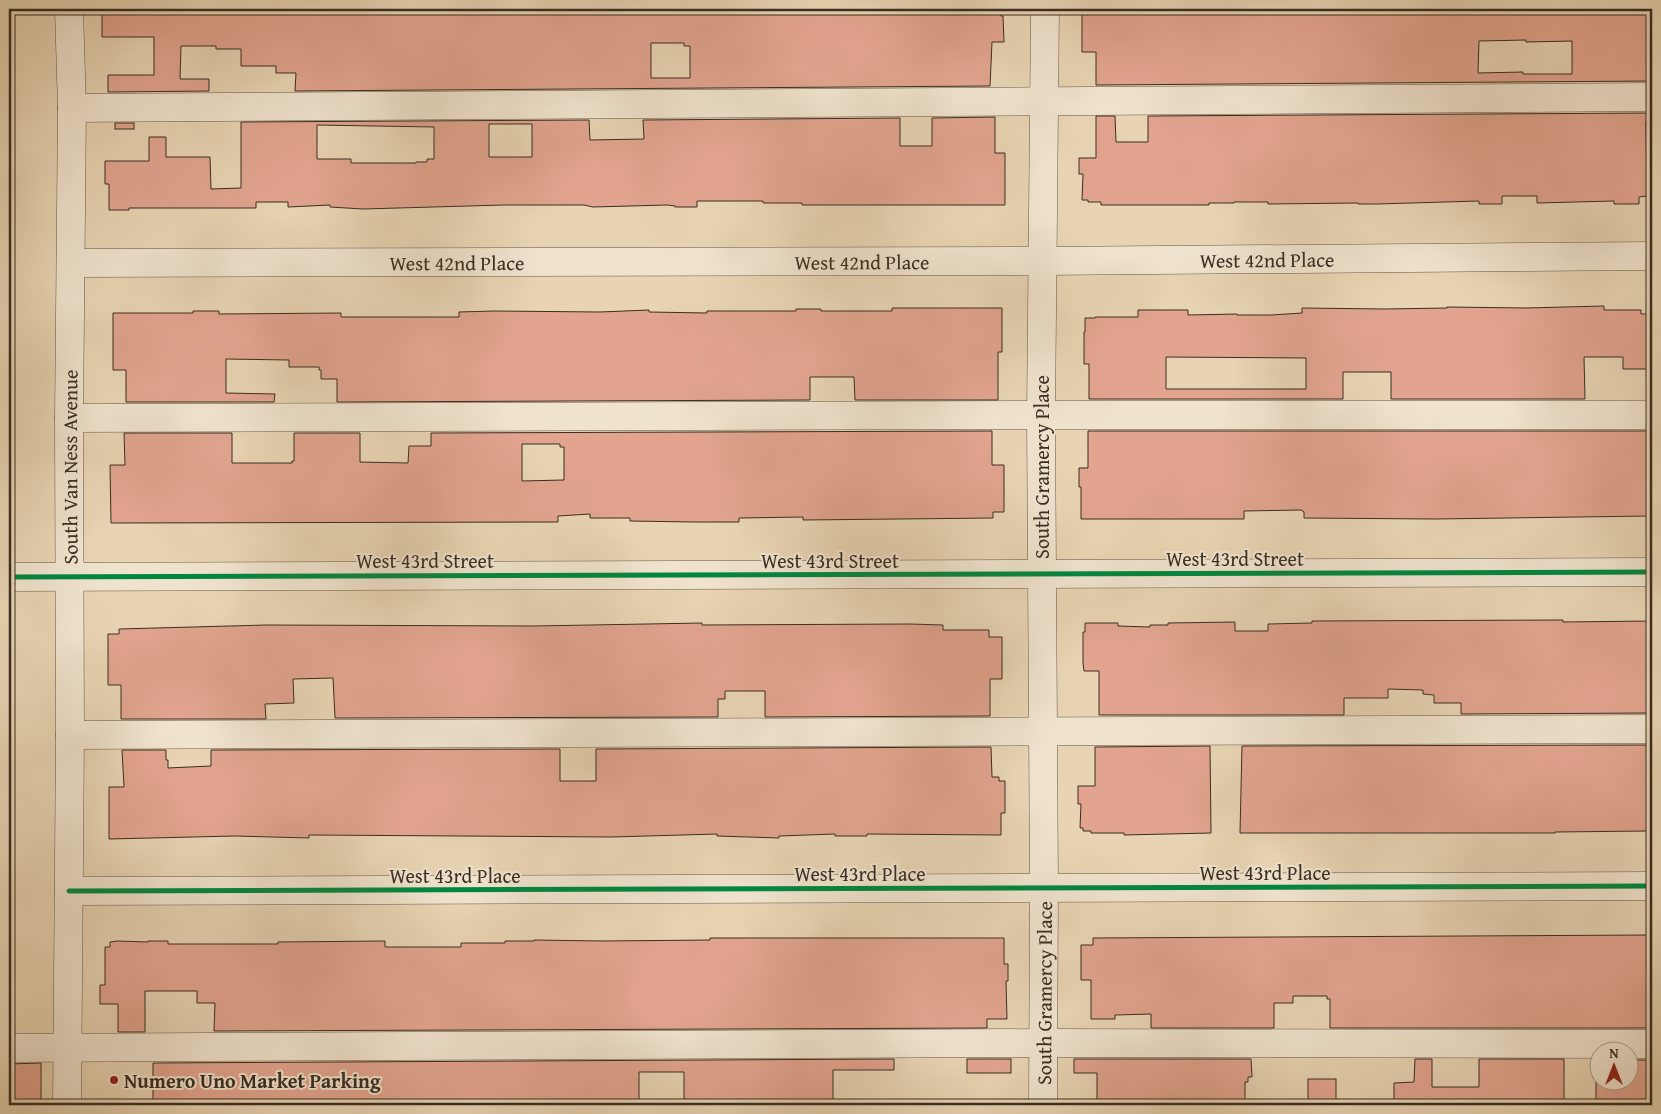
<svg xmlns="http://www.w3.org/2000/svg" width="1661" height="1114" font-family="'Gentium Book Plus',serif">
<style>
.building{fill:#e2a48f;stroke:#392e22;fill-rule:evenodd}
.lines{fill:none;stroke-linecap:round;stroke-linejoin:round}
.minor-casing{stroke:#655846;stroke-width:29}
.minor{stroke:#f0e3ce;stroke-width:28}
.cycleway-casing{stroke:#f0e3ce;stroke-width:8}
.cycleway{stroke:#00873e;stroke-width:5}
.poi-dot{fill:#8f2418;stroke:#f0e3ce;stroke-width:2}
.labels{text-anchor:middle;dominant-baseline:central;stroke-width:4;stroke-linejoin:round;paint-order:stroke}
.street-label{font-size:20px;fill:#392e22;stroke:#f0e3ce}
.poi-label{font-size:20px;font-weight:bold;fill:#392e22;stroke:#f0e3ce;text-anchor:start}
</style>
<rect width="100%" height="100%" fill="#e8d4b3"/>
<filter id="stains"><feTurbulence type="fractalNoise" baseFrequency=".004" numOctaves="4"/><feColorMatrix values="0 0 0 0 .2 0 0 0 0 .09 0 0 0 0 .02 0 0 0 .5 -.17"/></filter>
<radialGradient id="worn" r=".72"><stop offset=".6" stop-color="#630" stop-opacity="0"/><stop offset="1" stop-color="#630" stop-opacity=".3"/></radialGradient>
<g class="building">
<path d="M 102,9 L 1001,9 L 1001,16 L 1003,16 L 1004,42 L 992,42 L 990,86 L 295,91 L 296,73 L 276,73 L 276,66 L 241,66 L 241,49 L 216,49 L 216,46 L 181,46 L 180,79 L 209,79 L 209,91 L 108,92 L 108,75 L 154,75 L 154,37 L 102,37 ZM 651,43 L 684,43 L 684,46 L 690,46 L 690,78 L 651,78 Z"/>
<path d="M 1082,9 L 1647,9 L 1648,17 L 1651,17 L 1652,81 L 1096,85 L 1096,52 L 1082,52 ZM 1526,40 L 1526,42 L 1572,41 L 1572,74 L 1523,74 L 1523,72 L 1478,73 L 1479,41 Z"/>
<path d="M 1652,113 L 1652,122 L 1646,122 L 1647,196 L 1639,197 L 1639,204 L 1614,204 L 1614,201 L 1537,203 L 1537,196 L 1502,196 L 1502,204 L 1479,204 L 1479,201 L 1377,204 L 1358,204 L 1358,203 L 1268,204 L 1268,202 L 1234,202 L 1234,203 L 1209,203 L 1209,205 L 1101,205 L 1101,202 L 1088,202 L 1088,200 L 1082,200 L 1083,174 L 1079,174 L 1079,158 L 1096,158 L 1096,116 L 1115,116 L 1116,142 L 1148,142 L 1148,116 Z"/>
<path d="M 995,117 L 995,153 L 1005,153 L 1005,205 L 802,205 L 802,203 L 763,203 L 763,201 L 697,201 L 697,207 L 675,207 L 675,206 L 667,205 L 593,207 L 584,205 L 503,205 L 363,209 L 330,207 L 330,205 L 288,207 L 288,202 L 256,202 L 256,208 L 129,208 L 129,210 L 109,210 L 109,184 L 105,184 L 105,161 L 149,161 L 149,137 L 166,137 L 166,157 L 210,157 L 211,189 L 241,188 L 241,122 L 589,120 L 590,140 L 644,139 L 643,120 L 900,118 L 900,146 L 932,146 L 932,118 ZM 489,124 L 532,124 L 532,157 L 489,157 ZM 317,125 L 434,127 L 434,159 L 427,159 L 427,162 L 416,162 L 416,163 L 351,163 L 351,159 L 317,159 Z"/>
<rect x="115" y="123" width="19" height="6"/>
<path d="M 1604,306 L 1604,310 L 1641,310 L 1641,314 L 1650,314 L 1650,369 L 1623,369 L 1623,357 L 1584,357 L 1585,399 L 1391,399 L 1391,372 L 1343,372 L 1343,399 L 1089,399 L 1089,364 L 1084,364 L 1084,332 L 1085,332 L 1085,318 L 1095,318 L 1095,317 L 1138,317 L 1138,310 L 1188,310 L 1188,315 L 1237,314 L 1237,315 L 1271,315 L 1302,313 L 1302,308 L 1385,309 L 1447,308 L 1447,307 L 1526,308 ZM 1166,357 L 1306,358 L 1306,389 L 1166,389 Z"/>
<path d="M 892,308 L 1002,308 L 1002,352 L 998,352 L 998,400 L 855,400 L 854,377 L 810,377 L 810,400 L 337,402 L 337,379 L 321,379 L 321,370 L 319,370 L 319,367 L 289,367 L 289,360 L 226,359 L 226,393 L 275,394 L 274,402 L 126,402 L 126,370 L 113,370 L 113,313 L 193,313 L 193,311 L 219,311 L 219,314 L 341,313 L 341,317 L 459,317 L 459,312 L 494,311 L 600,312 L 649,310 L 649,312 L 707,313 L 707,311 L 796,311 L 796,309 L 821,309 L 821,311 L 892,311 Z"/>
<path d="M 992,431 L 992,465 L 1004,465 L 1004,512 L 993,512 L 993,518 L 803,520 L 803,517 L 739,518 L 739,522 L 695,522 L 630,521 L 630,518 L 590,518 L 590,514 L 558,516 L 558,522 L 111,523 L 110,465 L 125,465 L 124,433 L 232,433 L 232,463 L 292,463 L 292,461 L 294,461 L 294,433 L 360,433 L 360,462 L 408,463 L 409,446 L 431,446 L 431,433 ZM 522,444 L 560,444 L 560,447 L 564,447 L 564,480 L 522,481 Z"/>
<path d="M 1088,431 L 1652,431 L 1652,438 L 1649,439 L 1649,482 L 1652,482 L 1652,500 L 1648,500 L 1649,516 L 1435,519 L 1304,518 L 1304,512 L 1301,510 L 1244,511 L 1244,519 L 1081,519 L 1081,487 L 1079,487 L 1079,468 L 1088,468 Z"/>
<path d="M 1563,620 L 1563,622 L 1652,621 L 1652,658 L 1650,661 L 1650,700 L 1652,700 L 1652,713 L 1461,714 L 1461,703 L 1434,703 L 1434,695 L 1423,694 L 1423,690 L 1388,689 L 1388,698 L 1344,698 L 1344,715 L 1099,715 L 1099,671 L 1084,671 L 1083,663 L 1083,632 L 1085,632 L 1085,623 L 1118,623 L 1118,626 L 1150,627 L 1150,625 L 1168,625 L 1168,623 L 1235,622 L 1235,631 L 1268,631 L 1268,624 L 1312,623 L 1312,621 Z"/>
<path d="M 702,623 L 702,625 L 910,624 L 943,625 L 943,630 L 989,630 L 989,637 L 1002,637 L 1002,679 L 990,679 L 990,716 L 765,717 L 765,691 L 725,691 L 725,699 L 718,699 L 718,717 L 335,718 L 333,678 L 293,679 L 294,703 L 265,704 L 266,719 L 121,719 L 121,685 L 108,685 L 108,634 L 119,634 L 119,629 L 267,625 L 535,626 Z"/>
<path d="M 1652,745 L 1651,822 L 1648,822 L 1648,831 L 1555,832 L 1555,833 L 1240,833 L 1242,746 Z"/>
<path d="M 1210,746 L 1211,833 L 1124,835 L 1124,833 L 1091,833 L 1091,831 L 1083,831 L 1083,828 L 1080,828 L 1081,804 L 1078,804 L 1078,786 L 1095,786 L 1095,747 Z"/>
<path d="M 991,747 L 992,777 L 999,777 L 999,781 L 1005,781 L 1005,813 L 1001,813 L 1001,835 L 867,834 L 867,836 L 835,836 L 835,834 L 779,836 L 779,838 L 717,836 L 717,834 L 611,837 L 309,835 L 309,838 L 235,836 L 109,839 L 109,787 L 124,787 L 122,750 L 166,750 L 166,760 L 168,760 L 168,768 L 211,766 L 211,750 L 560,749 L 560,781 L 596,781 L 596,749 Z"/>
<path d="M 1650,935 L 1650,971 L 1652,971 L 1652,1028 L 1330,1028 L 1330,999 L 1327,999 L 1327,996 L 1293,996 L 1293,1003 L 1274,1003 L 1274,1028 L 1151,1028 L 1151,1014 L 1115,1015 L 1115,1019 L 1091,1019 L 1091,980 L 1081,980 L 1081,945 L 1093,945 L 1093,938 Z"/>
<path d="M 710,938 L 1004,938 L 1004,964 L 1008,964 L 1008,981 L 1006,981 L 1007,1019 L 987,1019 L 987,1028 L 214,1031 L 215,1003 L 197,1003 L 197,991 L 145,991 L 145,1032 L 118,1032 L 118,1004 L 100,1004 L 100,985 L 105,985 L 105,947 L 110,947 L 110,942 L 117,941 L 148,942 L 148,941 L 168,941 L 168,944 L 278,944 L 278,942 L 385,941 L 385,947 L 461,947 L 461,943 L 505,943 L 505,941 L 534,941 L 534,940 L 602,941 L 710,940 Z"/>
<path d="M 894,1059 L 894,1070 L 833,1070 L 833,1105 L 684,1105 L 684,1072 L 639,1072 L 639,1102 L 614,1102 L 614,1105 L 153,1105 L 153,1063 Z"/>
<rect x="967" y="1059" width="44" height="14"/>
<path d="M 1074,1059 L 1251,1059 L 1252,1077 L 1248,1077 L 1248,1082 L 1245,1082 L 1245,1105 L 1097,1105 L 1097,1073 L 1074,1073 Z"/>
<path d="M 1415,1059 L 1432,1059 L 1432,1087 L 1479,1087 L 1479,1059 L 1564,1059 L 1564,1105 L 1394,1105 L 1394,1083 L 1414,1082 Z"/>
<path d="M 1596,1060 L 1598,1060 L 1598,1082 L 1628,1082 L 1628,1060 L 1652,1060 L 1652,1105 L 1596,1105 Z"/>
<path d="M 41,1063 L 41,1105 L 9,1105 L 9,1064 Z"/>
<rect x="1308" y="1079" width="28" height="26"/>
</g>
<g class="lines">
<g class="minor-casing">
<g id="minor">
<path d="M 72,108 L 1652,97"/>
<path id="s1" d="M 71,263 L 1042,261 L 1652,256"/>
<path d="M 69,418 L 1041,415 L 1652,415"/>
<path d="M 9,577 L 1652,572"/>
<path d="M 70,735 L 1652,729"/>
<path d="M 69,891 L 1652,886"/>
<path d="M 9,1048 L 1042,1043 L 1652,1044"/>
<path id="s2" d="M 67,1105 L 70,735 L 69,418 L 72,108 L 69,9"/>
<path id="s3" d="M 1043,1105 L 1044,887 L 1041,415 L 1045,9"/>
</g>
</g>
<use href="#minor" class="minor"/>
<g class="cycleway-casing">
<g id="cycleway">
<path d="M 9,577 L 1652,572"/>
<path d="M 69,891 L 1652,886"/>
</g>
</g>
<use href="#cycleway" class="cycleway"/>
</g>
<circle class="poi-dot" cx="114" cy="1080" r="5"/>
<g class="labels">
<g class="street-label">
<text stroke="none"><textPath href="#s1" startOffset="1196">West 42nd Place</textPath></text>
<text stroke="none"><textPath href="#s1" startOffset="791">West 42nd Place</textPath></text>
<text stroke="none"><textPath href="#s1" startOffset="386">West 42nd Place</textPath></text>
<text stroke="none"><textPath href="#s2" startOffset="638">South Van Ness Avenue</textPath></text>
<text transform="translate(1041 467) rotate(-90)">South Gramercy Place</text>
<text x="1235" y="558">West 43rd Street</text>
<text x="425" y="560">West 43rd Street</text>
<text x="830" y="560">West 43rd Street</text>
<text x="1265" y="872">West 43rd Place</text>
<text x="860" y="873">West 43rd Place</text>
<text x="455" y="875">West 43rd Place</text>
<text stroke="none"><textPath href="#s3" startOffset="112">South Gramercy Place</textPath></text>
</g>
<g class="poi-label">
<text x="124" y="1080">Numero Uno Market Parking</text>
</g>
</g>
<rect width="1661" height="1114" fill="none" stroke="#e8d4b3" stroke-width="30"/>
<rect x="10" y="10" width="1641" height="1094" fill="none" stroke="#392e22" stroke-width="2.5"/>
<rect x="15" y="15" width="1631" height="1084" fill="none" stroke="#392e22"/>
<g transform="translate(1614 1066)"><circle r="24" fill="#f0e3ce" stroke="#a79b89"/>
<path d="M0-4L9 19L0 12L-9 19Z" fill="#8f2418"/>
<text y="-8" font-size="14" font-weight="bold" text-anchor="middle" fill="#392e22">N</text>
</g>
<rect width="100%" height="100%" filter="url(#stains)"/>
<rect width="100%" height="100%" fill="url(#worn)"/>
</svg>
